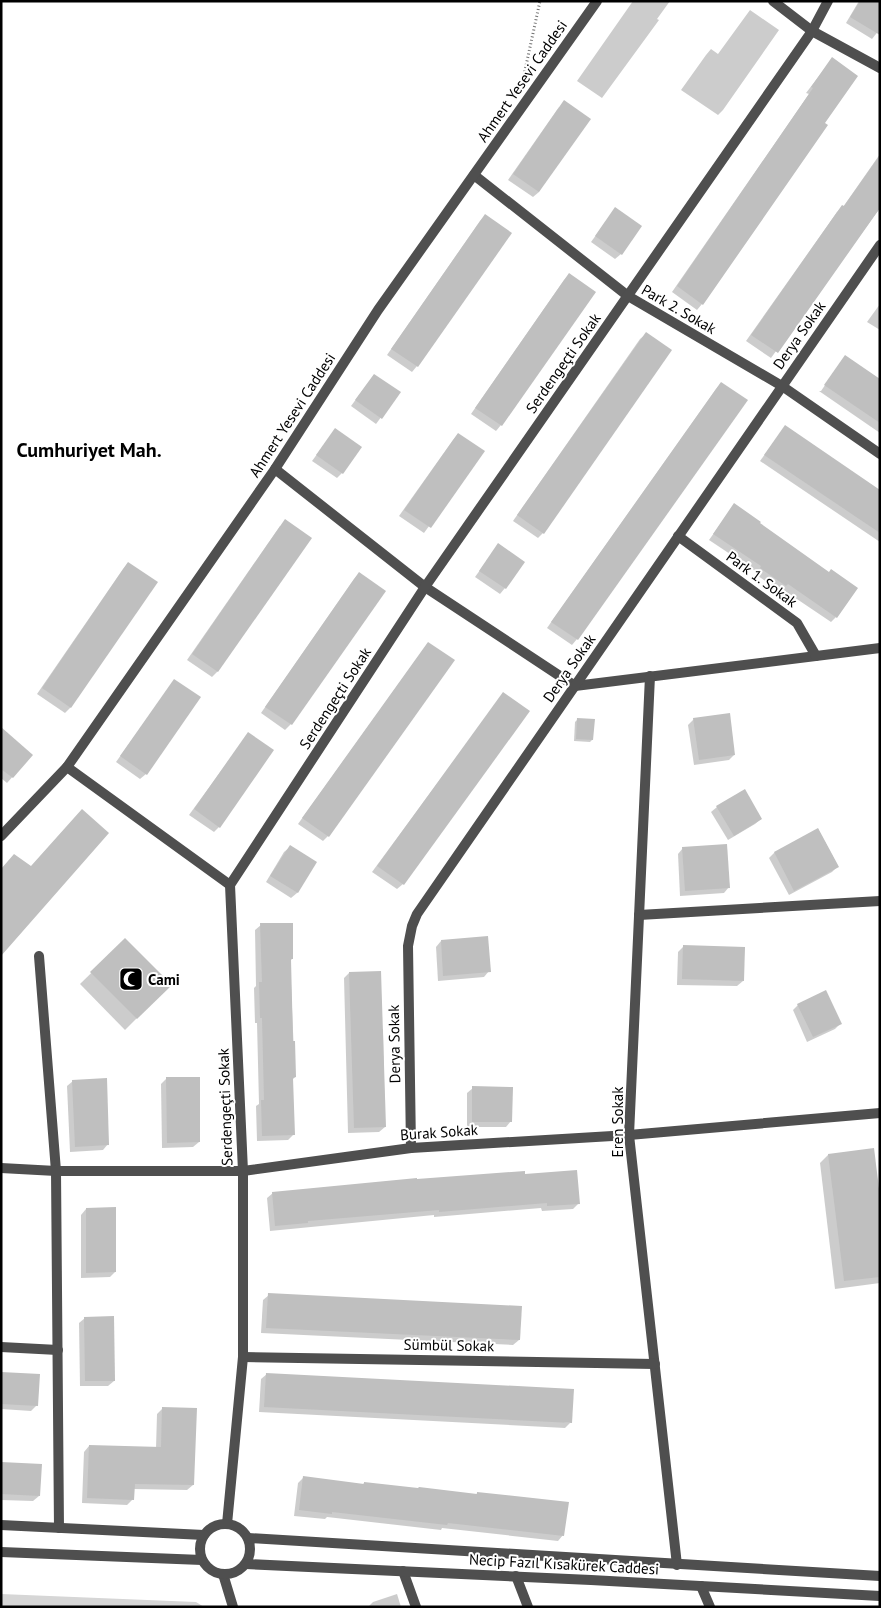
<svg xmlns="http://www.w3.org/2000/svg" width="881" height="1608" font-family="'PT Sans',sans-serif">
<style>
.green{fill:#d6d6d6}
.shadow{fill:#0003}
.building{fill:#bfbfbf}
.lines{fill:none;stroke-linecap:round;stroke-linejoin:round}
.path{stroke:#717171;stroke-width:3;stroke-dasharray:1 2.5;stroke-linecap:butt}
.minor{stroke:#4f4f4f;stroke-width:10}
.tertiary{stroke:#4f4f4f;stroke-width:10}
.labels{text-anchor:middle;dominant-baseline:central;stroke-width:4;stroke-linejoin:round;paint-order:stroke}
.street-label{font-size:15px;fill:#000;stroke:#fff}
.poi-label{font-size:15px;font-weight:bold;fill:#000;stroke:#fff;text-anchor:start}
.district-label{font-size:20px;font-weight:bold;fill:#000;stroke:#fff}
</style>
<rect width="100%" height="100%" fill="#fff"/>
<path class="green" d="M 1,1594 L 196,1602 L 204,1607 L 1,1607 Z"/>
<g class="shadow">
<path d="M 633,1 L 670,1 L 657,19 L 659,20 L 602,98 L 577,81 Z"/>
<path d="M 859,1 L 880,1 L 880,29 L 872,39 L 846,23 Z"/>
<path d="M 750,10 L 779,30 L 723,110 L 718,115 L 681,90 L 706,55 L 711,49 L 718,54 Z"/>
<path d="M 832,59 L 702,304 L 697,310 L 672,292 L 809,94 L 806,93 Z"/>
<path d="M 559,107 L 539,192 L 533,197 L 508,180 Z"/>
<path d="M 880,154 L 880,208 L 771,358 L 746,341 L 837,212 L 843,207 Z"/>
<path d="M 615,209 L 621,254 L 615,259 L 591,242 Z"/>
<path d="M 485,216 L 417,366 L 412,372 L 387,355 L 480,221 Z"/>
<path d="M 569,275 L 501,425 L 496,431 L 471,414 L 564,280 Z"/>
<path d="M 880,304 L 880,330 L 867,322 Z"/>
<path d="M 646,334 L 543,533 L 538,538 L 513,521 L 640,339 Z"/>
<path d="M 845,356 L 880,381 L 880,433 L 819,391 L 821,391 Z"/>
<path d="M 374,375 L 399,393 L 376,424 L 351,406 Z"/>
<path d="M 721,383 L 746,400 L 577,639 L 572,645 L 547,628 L 716,389 Z"/>
<path d="M 785,427 L 880,491 L 880,542 L 760,461 Z"/>
<path d="M 335,430 L 342,473 L 337,478 L 312,461 Z"/>
<path d="M 458,434 L 483,452 L 424,533 L 399,516 L 453,440 Z"/>
<path d="M 734,505 L 836,617 L 831,622 L 782,589 L 780,591 L 755,574 L 757,572 L 709,540 Z"/>
<path d="M 280,526 L 310,538 L 217,672 L 212,677 L 187,660 Z"/>
<path d="M 498,545 L 505,588 L 500,594 L 475,577 Z"/>
<path d="M 128,563 L 70,708 L 65,713 L 37,694 L 123,569 Z"/>
<path d="M 359,574 L 384,591 L 291,724 L 285,730 L 261,713 L 354,579 Z"/>
<path d="M 428,643 L 328,836 L 323,841 L 298,824 Z"/>
<path d="M 174,681 L 146,774 L 140,779 L 116,762 Z"/>
<path d="M 503,694 L 403,884 L 397,889 L 372,872 Z"/>
<path d="M 578,719 L 592,740 L 590,742 L 574,741 L 575,722 Z"/>
<path d="M 694,719 L 734,755 L 729,760 L 694,765 L 688,725 Z"/>
<path d="M 248,734 L 219,827 L 214,832 L 189,815 Z"/>
<path d="M 1,738 L 32,755 L 7,783 L 1,778 Z"/>
<path d="M 717,807 L 761,819 L 755,824 L 728,840 L 711,812 Z"/>
<path d="M 818,829 L 838,866 L 832,872 L 789,895 L 769,858 L 774,853 Z"/>
<path d="M 290,847 L 315,863 L 297,893 L 291,898 L 266,882 L 284,852 Z"/>
<path d="M 683,848 L 729,887 L 724,893 L 680,896 L 678,854 Z"/>
<path d="M 261,925 L 292,959 L 290,961 L 295,1077 L 292,1080 L 293,1135 L 288,1140 L 257,1141 L 256,1106 L 259,1104 L 257,1023 L 255,1023 L 254,988 L 256,986 L 255,930 Z"/>
<path d="M 125,940 L 170,985 L 125,1030 L 80,984 Z"/>
<path d="M 441,941 L 489,971 L 484,977 L 438,981 L 436,947 Z"/>
<path d="M 684,946 L 743,981 L 737,986 L 677,985 L 678,952 Z"/>
<path d="M 349,973 L 381,1029 L 383,1029 L 385,1127 L 379,1132 L 348,1133 L 344,978 Z"/>
<path d="M 798,1005 L 840,1024 L 835,1029 L 807,1042 L 793,1010 Z"/>
<path d="M 167,1078 L 199,1142 L 193,1147 L 162,1148 L 161,1084 Z"/>
<path d="M 73,1081 L 108,1144 L 103,1150 L 70,1152 L 67,1086 Z"/>
<path d="M 473,1088 L 511,1121 L 506,1127 L 467,1127 L 467,1093 Z"/>
<path d="M 872,1149 L 880,1207 L 880,1283 L 835,1289 L 820,1163 L 828,1155 Z"/>
<path d="M 524,1175 L 579,1203 L 573,1209 L 542,1211 L 541,1208 L 434,1217 L 434,1215 L 270,1231 L 267,1198 L 273,1193 L 416,1181 Z"/>
<path d="M 86,1209 L 115,1272 L 110,1277 L 81,1278 L 81,1215 Z"/>
<path d="M 269,1295 L 521,1307 L 519,1340 L 513,1345 L 261,1333 L 263,1300 Z"/>
<path d="M 85,1318 L 114,1381 L 108,1386 L 80,1386 L 79,1323 Z"/>
<path d="M 1,1373 L 37,1405 L 31,1411 L 1,1409 Z"/>
<path d="M 267,1374 L 570,1423 L 565,1428 L 259,1412 L 261,1379 Z"/>
<path d="M 163,1408 L 193,1485 L 187,1490 L 133,1489 L 133,1499 L 127,1505 L 82,1503 L 84,1452 L 89,1446 L 156,1448 L 157,1414 Z"/>
<path d="M 1,1463 L 39,1496 L 33,1501 L 1,1500 Z"/>
<path d="M 304,1477 L 362,1485 L 364,1483 L 476,1495 L 477,1493 L 563,1535 L 558,1541 L 442,1528 L 441,1530 L 327,1517 L 325,1519 L 294,1516 L 298,1483 Z"/>
<path d="M 397,1594 L 401,1607 L 368,1607 L 373,1602 Z"/>
</g>
<g class="building">
<path d="M 860,1 L 880,1 L 880,35 L 850,17 Z"/>
<path d="M 832,57 L 858,76 L 825,123 L 828,125 L 703,305 L 677,286 L 813,88 L 811,87 Z"/>
<path d="M 564,100 L 591,119 L 539,192 L 513,174 Z"/>
<path d="M 880,155 L 880,208 L 778,353 L 751,335 L 842,205 L 844,206 Z"/>
<path d="M 615,207 L 642,226 L 622,255 L 595,236 Z"/>
<path d="M 485,214 L 512,233 L 418,367 L 391,349 Z"/>
<path d="M 569,273 L 596,292 L 502,426 L 475,408 Z"/>
<path d="M 646,332 L 672,350 L 544,534 L 517,515 Z"/>
<path d="M 845,355 L 880,379 L 880,423 L 824,385 Z"/>
<path d="M 374,374 L 401,392 L 382,419 L 355,400 Z"/>
<path d="M 721,382 L 748,400 L 578,640 L 551,622 Z"/>
<path d="M 785,425 L 880,490 L 880,533 L 764,455 Z"/>
<path d="M 335,428 L 362,447 L 343,474 L 316,455 Z"/>
<path d="M 458,433 L 485,451 L 431,528 L 404,510 Z"/>
<path d="M 734,503 L 761,522 L 760,523 L 829,572 L 831,569 L 858,588 L 837,618 L 788,584 L 786,586 L 760,568 L 761,566 L 713,534 Z"/>
<path d="M 285,519 L 312,538 L 218,672 L 192,654 Z"/>
<path d="M 498,543 L 525,562 L 506,589 L 479,571 Z"/>
<path d="M 128,562 L 158,582 L 71,708 L 42,688 Z"/>
<path d="M 359,572 L 386,591 L 292,725 L 265,707 Z"/>
<path d="M 428,642 L 455,660 L 329,837 L 302,818 Z"/>
<path d="M 174,679 L 201,697 L 147,775 L 120,756 Z"/>
<path d="M 503,692 L 530,711 L 404,885 L 377,866 Z"/>
<path d="M 730,713 L 735,755 L 699,760 L 693,718 Z"/>
<path d="M 577,718 L 595,719 L 593,740 L 576,739 Z"/>
<path d="M 1,727 L 33,755 L 13,778 L 1,769 Z"/>
<path d="M 248,732 L 274,750 L 220,828 L 194,809 Z"/>
<path d="M 745,789 L 762,819 L 734,836 L 716,806 Z"/>
<path d="M 82,809 L 109,833 L 1,956 L 1,869 L 14,854 L 31,866 Z"/>
<path d="M 818,828 L 839,867 L 794,891 L 774,852 Z"/>
<path d="M 727,844 L 730,888 L 685,891 L 682,847 Z"/>
<path d="M 290,845 L 317,862 L 298,893 L 270,876 Z"/>
<path d="M 260,923 L 293,923 L 293,959 L 291,959 L 293,1041 L 295,1041 L 296,1077 L 293,1078 L 295,1135 L 262,1136 L 261,1100 L 264,1100 L 262,1018 L 260,1018 L 259,982 L 262,982 Z"/>
<path d="M 488,936 L 491,972 L 443,976 L 441,940 Z"/>
<path d="M 125,938 L 172,985 L 137,1019 L 90,972 Z"/>
<path d="M 683,945 L 745,947 L 744,981 L 682,979 Z"/>
<path d="M 381,971 L 386,1127 L 354,1128 L 349,972 Z"/>
<path d="M 826,990 L 842,1024 L 813,1037 L 797,1004 Z"/>
<path d="M 166,1077 L 200,1077 L 200,1142 L 167,1143 Z"/>
<path d="M 107,1078 L 109,1145 L 75,1147 L 72,1080 Z"/>
<path d="M 472,1086 L 513,1087 L 512,1122 L 472,1122 Z"/>
<path d="M 874,1148 L 880,1197 L 880,1277 L 844,1281 L 828,1154 Z"/>
<path d="M 577,1170 L 580,1204 L 547,1206 L 547,1203 L 439,1212 L 439,1210 L 308,1221 L 308,1223 L 275,1226 L 272,1192 L 417,1178 L 417,1179 L 525,1171 L 525,1174 Z"/>
<path d="M 116,1207 L 116,1272 L 86,1273 L 86,1208 Z"/>
<path d="M 268,1293 L 522,1306 L 520,1340 L 266,1328 Z"/>
<path d="M 114,1316 L 115,1381 L 85,1381 L 84,1317 Z"/>
<path d="M 1,1372 L 40,1374 L 38,1406 L 1,1404 Z"/>
<path d="M 266,1373 L 574,1389 L 572,1423 L 264,1407 Z"/>
<path d="M 162,1407 L 197,1408 L 194,1485 L 135,1484 L 134,1500 L 87,1498 L 89,1445 L 161,1447 Z"/>
<path d="M 1,1462 L 42,1464 L 40,1496 L 1,1494 Z"/>
<path d="M 303,1476 L 364,1484 L 364,1482 L 418,1488 L 419,1487 L 477,1494 L 477,1492 L 569,1502 L 564,1536 L 448,1523 L 447,1525 L 332,1512 L 332,1514 L 299,1510 Z"/>
</g>
<g class="lines">
<path class="path" d="M 524,75 L 540,1"/>
<g class="minor">
<path d="M 773,1 L 812,31 L 880,68"/>
<path d="M 474,175 L 628,296 L 782,386 L 880,454"/>
<path d="M 275,469 L 425,587 L 575,686 L 880,648"/>
<path d="M 678,536 L 797,623 L 816,656"/>
<path d="M 650,676 L 629,1135 L 677,1565"/>
<path d="M 67,767 L 230,885"/>
<path d="M 1,836 L 67,767 L 275,469 L 378,310 L 597,1"/>
<path d="M 639,915 L 880,901"/>
<path d="M 39,956 L 56,1171 L 59,1528"/>
<path d="M 411,1148 L 408,946 L 412,926 L 417,914 L 880,245"/>
<path d="M 1,1168 L 56,1171 L 243,1171 L 411,1148 L 629,1135 L 880,1113"/>
<path d="M 1,1347 L 58,1350"/>
<path d="M 243,1357 L 655,1364"/>
<path d="M 227,1524 L 243,1357 L 243,1171 L 230,885 L 425,587 L 812,31 L 828,1"/>
<path d="M 403,1571 L 416,1607"/>
<path d="M 223,1574 L 233,1607"/>
<path d="M 516,1576 L 528,1607"/>
<path d="M 701,1586 L 710,1607"/>
</g>
<g class="tertiary">
<circle cx="225" cy="1549" r="25"/>
<path d="M 1,1525 L 204,1535"/>
<path d="M 248,1538 L 880,1576"/>
<path d="M 1,1552 L 202,1560"/>
<path d="M 246,1564 L 591,1580 L 880,1596"/>
</g>
</g>
<defs>
<g id="mosque-square" transform="scale(1.25)"><rect x="-9" y="-9" width="18" height="18" rx="4" fill="#000" stroke="#fff"/><path d="M3.5-4.9A6 6 0 1 0 3.5 4.9A5 5 0 1 1 3.5-4.9Z" fill="#fff"/></g>
</defs>
<g fill-rule="evenodd">
<use href="#mosque-square" x="131" y="979"/>
</g>
<g class="labels">
<g class="street-label">
<text transform="translate(522 81) rotate(-55)">Ahmert Yesevi Caddesi</text>
<text transform="translate(679 309) rotate(30)">Park 2. Sokak</text>
<text transform="translate(799 335) rotate(-55)">Derya Sokak</text>
<text transform="translate(563 363) rotate(-55)">Serdengeçti Sokak</text>
<text transform="translate(292 415) rotate(-57)">Ahmert Yesevi Caddesi</text>
<text transform="translate(762 579) rotate(36)">Park 1. Sokak</text>
<text transform="translate(569 668) rotate(-55)">Derya Sokak</text>
<text transform="translate(335 698) rotate(-57)">Serdengeçti Sokak</text>
<text transform="translate(394 1044) rotate(-91)">Derya Sokak</text>
<text transform="translate(225 1107) rotate(-92)">Serdengeçti Sokak</text>
<text transform="translate(617 1122) rotate(-90)">Eren Sokak</text>
<text transform="translate(439 1132) rotate(-4)">Burak Sokak</text>
<text transform="translate(449 1345) rotate(1)">Sümbül Sokak</text>
<text transform="translate(564 1564) rotate(3)">Necip Fazıl Kısakürek Caddesi</text>
</g>
<g class="poi-label">
<text x="148" y="979">Cami</text>
</g>
<g class="district-label">
<text x="89" y="450">Cumhuriyet Mah.</text>
</g>
</g>
<rect width="881" height="1608" fill="none" stroke="#000000" stroke-width="5"/>
</svg>
